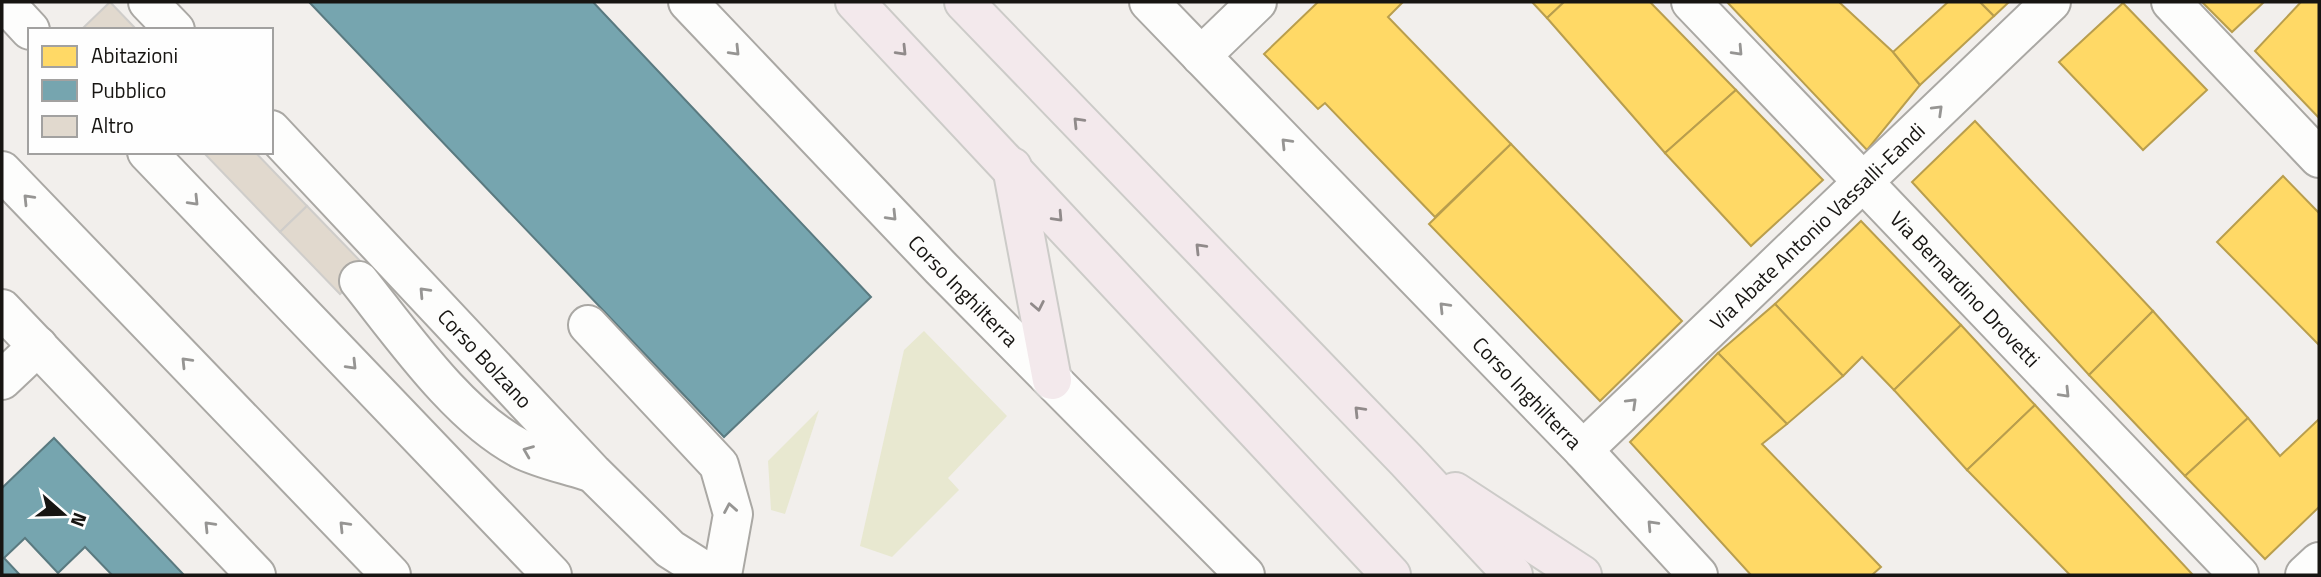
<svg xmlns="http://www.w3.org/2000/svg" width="2321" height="577" font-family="'Titillium Web',sans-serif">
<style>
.green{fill:#e8e8d0}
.homes{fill:#ffd966;stroke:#b99e4d;stroke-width:2}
.public{fill:#76a5af;stroke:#5a7a80;stroke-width:2}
.building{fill:#e1d9ce;stroke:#cfcdca;stroke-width:2}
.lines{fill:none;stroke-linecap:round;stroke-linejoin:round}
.minor-casing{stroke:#aaa8a4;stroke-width:42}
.major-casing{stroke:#cccbc8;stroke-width:42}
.minor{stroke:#fdfdfc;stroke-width:38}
.major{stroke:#f3e9ec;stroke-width:38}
.oneway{stroke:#969593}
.oneway2{stroke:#908a8a}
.labels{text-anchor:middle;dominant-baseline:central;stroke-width:7;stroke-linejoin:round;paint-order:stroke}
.street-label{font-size:21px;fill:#171512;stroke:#fefefe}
</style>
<rect width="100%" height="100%" fill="#f2efec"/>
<g class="green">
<path d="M 924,331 L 1007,416 L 948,478 L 959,490 L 892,557 L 860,546 L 904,350 Z"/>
<path d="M 819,410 L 785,514 L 771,510 L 768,461 Z"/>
</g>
<g class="homes">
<path d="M 1318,2 L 1403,2 L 1388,17 L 1511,144 L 1435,217 L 1325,103 L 1318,109 L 1264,54 Z"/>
<path d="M 1532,2 L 1564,2 L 1547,18 Z"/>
<path d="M 1564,2 L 1650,2 L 1736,90 L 1665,153 L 1547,18 Z"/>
<path d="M 1727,2 L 1839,2 L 1893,52 L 1920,85 L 1867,150 Z"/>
<path d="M 1948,2 L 1980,2 L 1994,16 L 1920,85 L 1893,52 Z"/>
<path d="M 1980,2 L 2009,2 L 1994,16 Z"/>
<path d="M 2202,2 L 2264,2 L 2232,32 Z"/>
<path d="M 2301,2 L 2319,2 L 2319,118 L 2255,51 Z"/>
<path d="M 2123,3 L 2207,90 L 2143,150 L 2059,62 Z"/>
<path d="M 1736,90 L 1823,180 L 1751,246 L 1665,153 Z"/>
<path d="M 1975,121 L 2153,311 L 2089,375 L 1912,182 Z"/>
<path d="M 1511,144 L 1682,321 L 1600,401 L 1429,224 Z"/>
<path d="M 2283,176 L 2319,213 L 2319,345 L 2217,242 Z"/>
<path d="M 1861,221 L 1961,325 L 1894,390 L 1862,357 L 1843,376 L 1775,304 Z"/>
<path d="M 1775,304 L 1843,376 L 1787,424 L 1718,353 Z"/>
<path d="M 2153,311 L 2248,418 L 2185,476 L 2089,375 Z"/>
<path d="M 1961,325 L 2035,405 L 1967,470 L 1894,390 Z"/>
<path d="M 1718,353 L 1787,424 L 1762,444 L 1881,567 L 1872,575 L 1751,575 L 1630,442 Z"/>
<path d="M 2035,405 L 2193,575 L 2070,575 L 1967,470 Z"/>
<path d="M 2248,418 L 2280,456 L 2319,419 L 2319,507 L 2265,559 L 2185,476 Z"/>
</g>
<g class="public">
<path d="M 309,2 L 593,2 L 871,297 L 724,437 Z"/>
<path d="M 54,438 L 184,575 L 112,575 L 85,547 L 58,573 L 25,538 L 4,558 L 20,575 L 2,575 L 2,488 Z"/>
</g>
<g class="building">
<path d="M 110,2 L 137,30 L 85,30 L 83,28 Z"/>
<path d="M 203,152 L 255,152 L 307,206 L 280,232 Z"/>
<path d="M 307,206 L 367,268 L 340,294 L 280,232 Z"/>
</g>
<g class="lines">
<g class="minor-casing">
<g id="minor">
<path d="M 4,2 L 30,30"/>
<path d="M 148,2 L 175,30"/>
<path id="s1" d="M 688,2 L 941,268 L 1245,575"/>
<path id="s2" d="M 1149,2 L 1583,450 L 1698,575"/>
<path id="s3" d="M 1691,2 L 2239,575"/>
<path d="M 2171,2 L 2319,158"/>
<path d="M 1201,56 L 1257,2"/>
<path id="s4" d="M 271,130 L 593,473 L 670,549 L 711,575"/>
<path d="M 147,152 L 552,575"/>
<path d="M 2,171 L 391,575"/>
<path d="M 359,281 C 402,335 459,417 521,449 C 541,459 566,464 587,471"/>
<path d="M 2,309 L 256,575"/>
<path d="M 588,325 L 719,465 L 733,514 L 722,575"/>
<path d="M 2,380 L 38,346"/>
<path id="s5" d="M 1583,450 L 2051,2"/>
<path d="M 2305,575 L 2319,562"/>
</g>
</g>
<g class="major-casing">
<g id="major">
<path d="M 855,2 L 1391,575"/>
<path d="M 964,2 L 1406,460 L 1513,575"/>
<path d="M 1012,167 L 1052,380"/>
<path d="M 1455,492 L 1582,575"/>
</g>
</g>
<use href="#minor" class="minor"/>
<use href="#major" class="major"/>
</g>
<defs><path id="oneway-chevron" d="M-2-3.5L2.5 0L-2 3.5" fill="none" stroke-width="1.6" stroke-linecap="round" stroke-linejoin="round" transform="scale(1.75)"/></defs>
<g class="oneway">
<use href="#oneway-chevron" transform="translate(735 51) rotate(46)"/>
<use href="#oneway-chevron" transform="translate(1738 51) rotate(47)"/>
<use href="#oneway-chevron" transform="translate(1938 110) rotate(-44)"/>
<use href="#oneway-chevron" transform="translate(1286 143) rotate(-134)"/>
<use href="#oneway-chevron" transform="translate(28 199) rotate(-134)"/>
<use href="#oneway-chevron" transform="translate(194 201) rotate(46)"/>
<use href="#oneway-chevron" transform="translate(892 216) rotate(46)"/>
<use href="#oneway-chevron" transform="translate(424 292) rotate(-133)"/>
<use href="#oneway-chevron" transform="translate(1444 307) rotate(-134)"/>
<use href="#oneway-chevron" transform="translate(186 362) rotate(-134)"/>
<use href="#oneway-chevron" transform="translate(352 365) rotate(46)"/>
<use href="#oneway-chevron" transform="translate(2065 393) rotate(46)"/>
<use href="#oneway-chevron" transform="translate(1632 403) rotate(-44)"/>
<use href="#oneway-chevron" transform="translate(528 451) rotate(-158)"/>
<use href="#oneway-chevron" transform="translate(730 508) rotate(-100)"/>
<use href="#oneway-chevron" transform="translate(1652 525) rotate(-133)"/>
<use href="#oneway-chevron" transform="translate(209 526) rotate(-134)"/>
<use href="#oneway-chevron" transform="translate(344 526) rotate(-134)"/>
</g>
<g class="oneway2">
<use href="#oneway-chevron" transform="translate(902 51) rotate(46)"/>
<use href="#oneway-chevron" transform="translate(1078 122) rotate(-134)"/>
<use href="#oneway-chevron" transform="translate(1058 217) rotate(47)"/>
<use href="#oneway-chevron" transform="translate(1200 248) rotate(-134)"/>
<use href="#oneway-chevron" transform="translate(1038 306) rotate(79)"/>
<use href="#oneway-chevron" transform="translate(1359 411) rotate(-134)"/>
</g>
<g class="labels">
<g class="street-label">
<text stroke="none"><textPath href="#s5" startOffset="324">Via Abate Antonio Vassalli-Eandi</textPath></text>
<text stroke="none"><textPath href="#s3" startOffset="397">Via Bernardino Drovetti</textPath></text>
<text stroke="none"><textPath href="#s1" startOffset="399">Corso Inghilterra</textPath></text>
<text stroke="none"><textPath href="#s4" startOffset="313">Corso Bolzano</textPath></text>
<text stroke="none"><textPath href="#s2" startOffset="544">Corso Inghilterra</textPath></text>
</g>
</g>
<rect width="2321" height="577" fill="none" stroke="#171512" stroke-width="7"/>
<rect x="28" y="28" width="245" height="126" fill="#fefefe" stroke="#a2a1a0" stroke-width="2"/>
<rect x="42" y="46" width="35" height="21" fill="#ffd966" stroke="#a2a1a0" stroke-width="2"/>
<text x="91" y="63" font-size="21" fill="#171512">Abitazioni</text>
<rect x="42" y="80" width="35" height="21" fill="#76a5af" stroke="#a2a1a0" stroke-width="2"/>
<text x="91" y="98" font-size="21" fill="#171512">Pubblico</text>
<rect x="42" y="116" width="35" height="21" fill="#e1d9ce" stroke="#a2a1a0" stroke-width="2"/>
<text x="91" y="133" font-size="21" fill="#171512">Altro</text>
<g transform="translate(63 514) rotate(110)" stroke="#fefefe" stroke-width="5" paint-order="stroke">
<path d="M0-5L12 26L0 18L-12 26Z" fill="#171512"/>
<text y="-10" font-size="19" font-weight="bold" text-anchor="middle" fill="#171512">N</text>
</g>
</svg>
